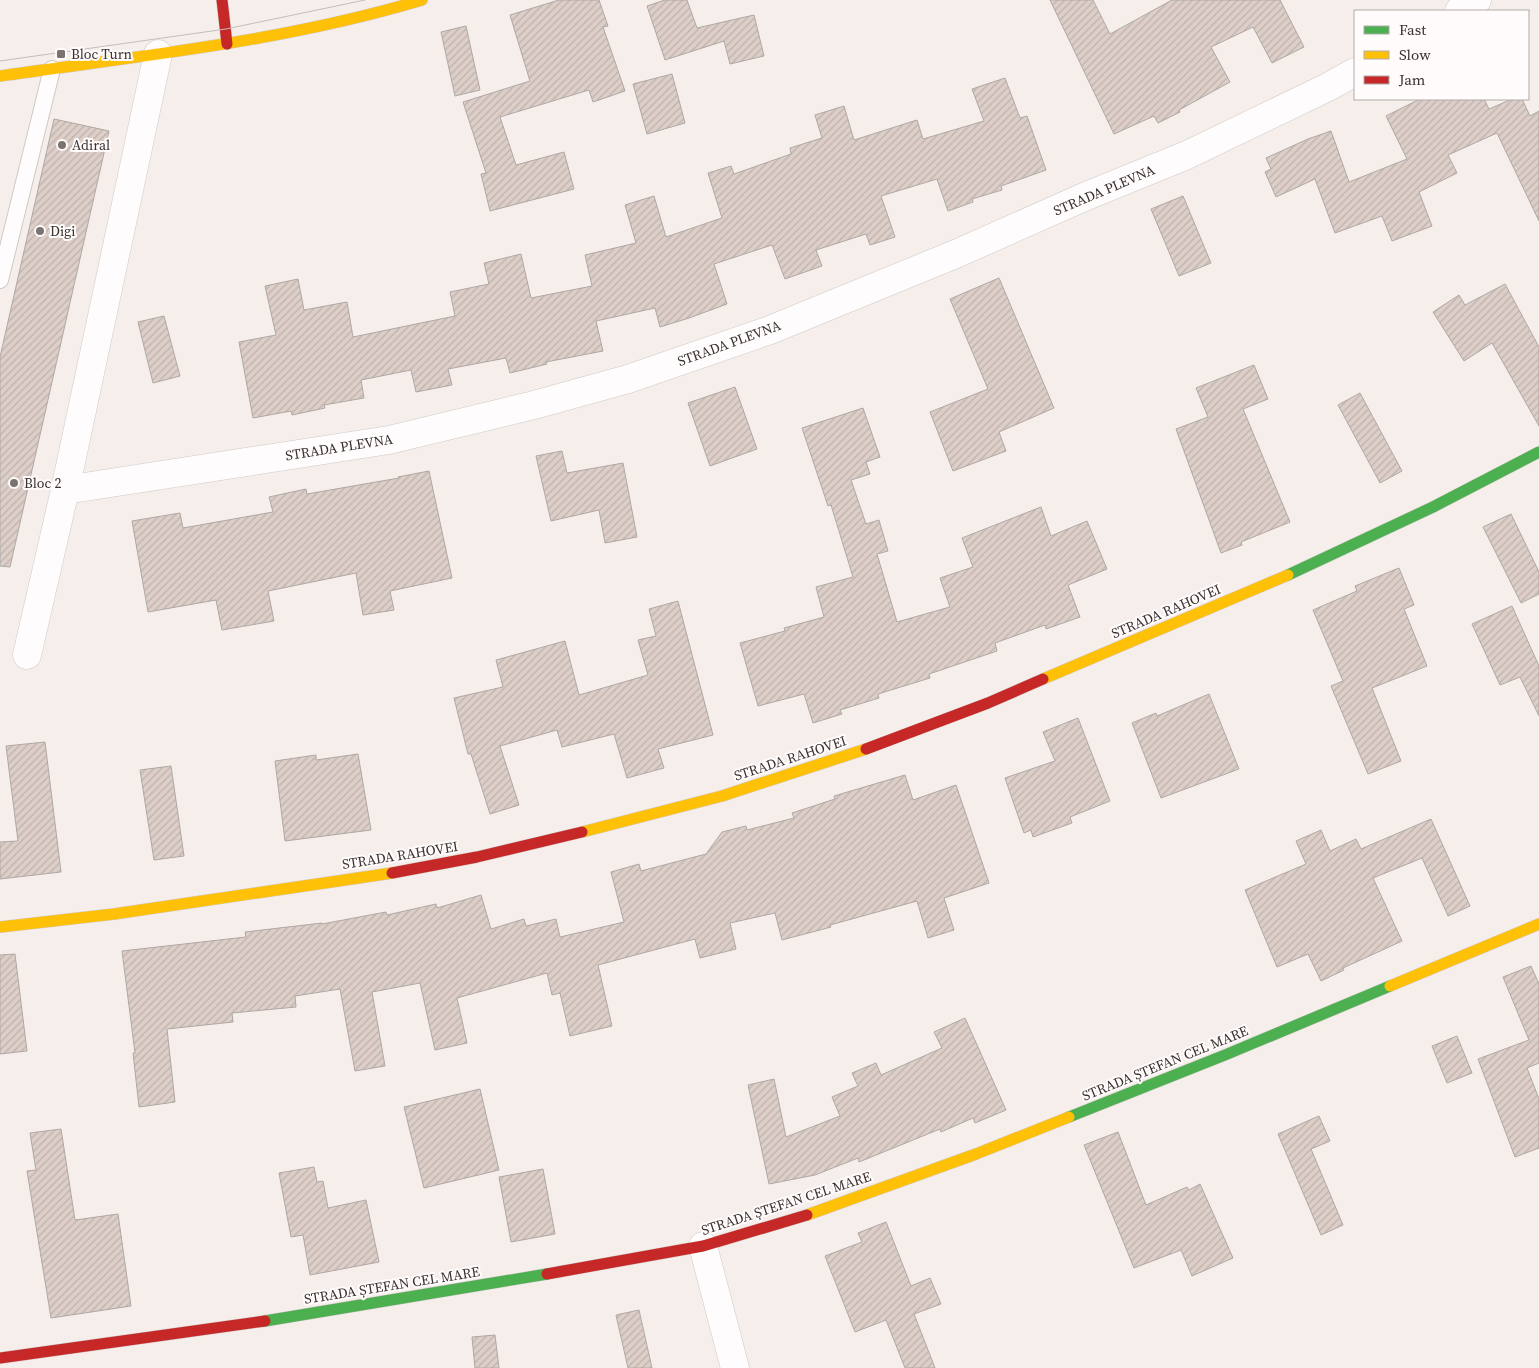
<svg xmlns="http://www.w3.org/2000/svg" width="1539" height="1368" font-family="'Source Serif 4',serif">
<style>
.building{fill:url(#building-hatch);stroke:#aea8a5}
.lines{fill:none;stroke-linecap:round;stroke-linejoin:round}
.lane-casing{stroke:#cfc9c6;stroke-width:18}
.street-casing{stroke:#cfc9c6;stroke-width:29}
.fast-casing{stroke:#cfc9c6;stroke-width:12}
.slow-casing{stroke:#cfc9c6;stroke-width:12}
.jam-casing{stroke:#cfc9c6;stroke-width:12}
.lane{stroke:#fefcfc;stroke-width:16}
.street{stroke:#fefcfc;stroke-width:28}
.fast{stroke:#4caf50;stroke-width:11}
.slow{stroke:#ffc107;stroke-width:11}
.jam{stroke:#c62828;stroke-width:11}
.tram{stroke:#c0bebd;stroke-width:1}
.poi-dot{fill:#7a7471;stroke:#fffcfb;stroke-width:2}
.labels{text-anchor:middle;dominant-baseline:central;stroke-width:4;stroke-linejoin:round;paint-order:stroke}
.poi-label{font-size:14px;fill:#383230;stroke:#fffcfb;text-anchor:start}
.street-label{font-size:14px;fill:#383230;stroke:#fffcfb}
</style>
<defs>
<pattern id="building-hatch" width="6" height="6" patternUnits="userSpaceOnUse" patternTransform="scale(1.25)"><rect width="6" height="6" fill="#ddcec8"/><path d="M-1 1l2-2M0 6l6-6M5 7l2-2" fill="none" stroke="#beb1ac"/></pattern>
</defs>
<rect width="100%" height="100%" fill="#f6eeea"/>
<g class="building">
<path d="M 559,0 L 599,0 L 608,26 L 603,27 L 625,91 L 593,102 L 589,90 L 500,117 L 516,165 L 564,152 L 574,189 L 490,211 L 481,174 L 486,173 L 463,102 L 530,81 L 510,15 Z"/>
<path d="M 665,0 L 687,0 L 697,28 L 754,15 L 764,56 L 730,64 L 724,41 L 665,60 L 647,6 Z"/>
<path d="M 1050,0 L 1093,0 L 1110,34 L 1172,0 L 1280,0 L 1304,47 L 1272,63 L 1253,27 L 1211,47 L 1230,82 L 1179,110 L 1180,112 L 1158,123 L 1154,116 L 1114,134 Z"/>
<path d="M 466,26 L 480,90 L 455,96 L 441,32 Z"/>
<path d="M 672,74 L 685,123 L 647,134 L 633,84 Z"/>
<path d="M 1005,78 L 1020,118 L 1027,116 L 1046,170 L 1001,186 L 1002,190 L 972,199 L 973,202 L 948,211 L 937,179 L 881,196 L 895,237 L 870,245 L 866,234 L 816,250 L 822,266 L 785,279 L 772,245 L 714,264 L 727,304 L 689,318 L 660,327 L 655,308 L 596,321 L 603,351 L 546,362 L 547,364 L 510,373 L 506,358 L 448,369 L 452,385 L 416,392 L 411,370 L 361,380 L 364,398 L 324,405 L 325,408 L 292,415 L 291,411 L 253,418 L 239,342 L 276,335 L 265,286 L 298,279 L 304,310 L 347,302 L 353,337 L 455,316 L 450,292 L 489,284 L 484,263 L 521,254 L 531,298 L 592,286 L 585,255 L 636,243 L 625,205 L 654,196 L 666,237 L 722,218 L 708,173 L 731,166 L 734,174 L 791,154 L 790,148 L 822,138 L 815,115 L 844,106 L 854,140 L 917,120 L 923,139 L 984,121 L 972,89 Z"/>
<path d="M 1420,99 L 1484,99 L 1489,109 L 1512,99 L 1522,99 L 1530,116 L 1539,111 L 1539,221 L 1497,133 L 1448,155 L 1457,173 L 1419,192 L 1432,226 L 1392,241 L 1382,216 L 1335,233 L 1315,179 L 1276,197 L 1265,172 L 1271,169 L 1266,158 L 1308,139 L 1331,131 L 1349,182 L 1407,159 L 1386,116 Z"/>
<path d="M 54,119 L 109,131 L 10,567 L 0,566 L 0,357 Z"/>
<path d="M 1183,196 L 1211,263 L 1179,276 L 1151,209 Z"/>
<path d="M 999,278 L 1054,408 L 999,432 L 1006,451 L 953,471 L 930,412 L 988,389 L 950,299 Z"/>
<path d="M 1505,284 L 1539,347 L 1539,426 L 1492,343 L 1464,361 L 1433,312 L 1459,295 L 1465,305 Z"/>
<path d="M 164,316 L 180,376 L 153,383 L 138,322 Z"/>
<path d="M 1254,365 L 1268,399 L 1243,409 L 1290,522 L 1241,542 L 1242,545 L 1221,553 L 1176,429 L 1208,417 L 1196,388 Z"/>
<path d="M 735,387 L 757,449 L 710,466 L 688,403 Z"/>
<path d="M 1360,393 L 1402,471 L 1380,483 L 1338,405 Z"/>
<path d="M 863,408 L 880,457 L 866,462 L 870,474 L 851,480 L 866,524 L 879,520 L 888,551 L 877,554 L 897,622 L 950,607 L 940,578 L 973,567 L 962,538 L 1041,507 L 1051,536 L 1087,521 L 1107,569 L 1068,585 L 1080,617 L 1046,629 L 1045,625 L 995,643 L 997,651 L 929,674 L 930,678 L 878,694 L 879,698 L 840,710 L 842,714 L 813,723 L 804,694 L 758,706 L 740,643 L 785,631 L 784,628 L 824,617 L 816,587 L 853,577 L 831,505 L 828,506 L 802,428 Z"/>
<path d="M 562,451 L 567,473 L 623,463 L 637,537 L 605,543 L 599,510 L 551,521 L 536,456 Z"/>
<path d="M 429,471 L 452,578 L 390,591 L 394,610 L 363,615 L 356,573 L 268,591 L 274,621 L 222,630 L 216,600 L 148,612 L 132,521 L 180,513 L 183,528 L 273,512 L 269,497 L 306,489 L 307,494 L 399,478 L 398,477 Z"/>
<path d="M 1511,514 L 1539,572 L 1539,594 L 1521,603 L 1483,527 Z"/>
<path d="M 1399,568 L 1414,605 L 1404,609 L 1427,666 L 1372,688 L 1401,761 L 1368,774 L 1331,686 L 1343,681 L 1313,610 L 1357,591 L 1355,586 Z"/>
<path d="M 678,601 L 713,735 L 658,749 L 664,768 L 627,778 L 614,734 L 562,747 L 557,730 L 500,746 L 519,805 L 490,814 L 471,754 L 468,754 L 454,698 L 503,687 L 496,660 L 565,641 L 579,695 L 648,675 L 638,640 L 656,636 L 649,609 Z"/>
<path d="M 1512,606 L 1539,666 L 1539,716 L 1520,677 L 1500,685 L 1472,624 Z"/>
<path d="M 1209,694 L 1239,769 L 1161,798 L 1132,723 L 1156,713 L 1157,716 Z"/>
<path d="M 1078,718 L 1110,801 L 1070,817 L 1072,823 L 1033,837 L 1031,830 L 1024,833 L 1005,778 L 1055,761 L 1043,732 Z"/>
<path d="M 45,742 L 61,872 L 0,879 L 0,842 L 18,841 L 6,746 Z"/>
<path d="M 358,754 L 371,830 L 285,841 L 275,761 L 316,755 L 316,760 Z"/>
<path d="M 171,766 L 184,856 L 154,860 L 140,770 Z"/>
<path d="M 905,775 L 913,800 L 956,785 L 989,883 L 944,898 L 954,930 L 928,938 L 917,901 L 830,925 L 831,927 L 782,940 L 775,913 L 730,923 L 736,949 L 700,958 L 695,939 L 598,965 L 612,1026 L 570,1036 L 560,993 L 552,995 L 547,973 L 457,998 L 467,1043 L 435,1050 L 420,983 L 372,992 L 385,1066 L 355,1071 L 340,989 L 295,996 L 296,1007 L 232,1013 L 233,1022 L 167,1029 L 175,1102 L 139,1107 L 133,1053 L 135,1053 L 122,951 L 246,937 L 245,932 L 322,923 L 322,924 L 386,912 L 387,915 L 436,904 L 437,908 L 481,895 L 491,929 L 524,919 L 526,926 L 556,919 L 560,937 L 624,922 L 611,872 L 639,864 L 641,871 L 706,854 L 722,832 L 746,826 L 747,830 L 794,818 L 792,813 L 835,799 L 834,796 Z"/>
<path d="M 1431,819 L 1470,906 L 1448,916 L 1422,858 L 1373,878 L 1402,941 L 1343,968 L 1344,970 L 1321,981 L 1308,954 L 1277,967 L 1245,890 L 1306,864 L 1296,841 L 1321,830 L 1330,851 L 1356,839 L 1361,849 Z"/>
<path d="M 15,954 L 27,1051 L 0,1054 L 0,955 Z"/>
<path d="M 1531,966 L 1539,984 L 1539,1063 L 1527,1068 L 1539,1099 L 1539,1148 L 1515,1157 L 1478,1059 L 1529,1040 L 1503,977 Z"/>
<path d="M 965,1018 L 1006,1110 L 975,1123 L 973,1118 L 941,1132 L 940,1129 L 859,1162 L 858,1158 L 815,1175 L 769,1184 L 748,1085 L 774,1079 L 786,1137 L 840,1116 L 832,1097 L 858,1086 L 852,1073 L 876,1063 L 881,1075 L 942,1048 L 934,1032 Z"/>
<path d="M 1457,1036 L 1472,1073 L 1447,1083 L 1432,1046 Z"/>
<path d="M 480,1089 L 499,1170 L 424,1188 L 404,1107 Z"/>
<path d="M 1319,1116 L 1330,1141 L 1311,1149 L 1343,1225 L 1321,1235 L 1278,1134 Z"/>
<path d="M 61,1129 L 75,1220 L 118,1214 L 131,1306 L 51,1318 L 27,1171 L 36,1170 L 30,1133 Z"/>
<path d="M 1118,1132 L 1146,1205 L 1187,1187 L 1189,1190 L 1200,1184 L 1233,1258 L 1192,1276 L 1181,1250 L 1134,1268 L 1084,1145 Z"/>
<path d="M 314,1167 L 317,1182 L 323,1181 L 328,1208 L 366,1200 L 379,1262 L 310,1275 L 303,1235 L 291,1237 L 279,1173 Z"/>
<path d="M 543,1169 L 555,1234 L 511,1242 L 499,1177 Z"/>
<path d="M 886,1222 L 911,1286 L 930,1278 L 941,1304 L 914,1314 L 935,1368 L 905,1368 L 886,1320 L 855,1332 L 825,1256 L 862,1242 L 858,1233 Z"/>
<path d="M 639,1310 L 652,1368 L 628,1368 L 616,1315 Z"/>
<path d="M 495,1335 L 499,1368 L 475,1368 L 472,1337 Z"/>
</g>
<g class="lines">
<g class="lane-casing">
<path id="lane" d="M 0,280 L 52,69"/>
</g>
<g class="street-casing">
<g id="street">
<path d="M 1459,11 L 1477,0"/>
<path d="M 65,490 L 389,440 L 534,405 L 628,379 L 770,330 L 958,253 L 1084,197 L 1187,155 L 1328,87 L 1355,72"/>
<path d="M 27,655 L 65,490 L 158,54"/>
<path d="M 703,1246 L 735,1368"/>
</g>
</g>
<g class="fast-casing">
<g id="fast">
<path d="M 1288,575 L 1433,507 L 1539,452"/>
<path d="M 1069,1117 L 1225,1055 L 1390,986"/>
<path d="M 265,1321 L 547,1274"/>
</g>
</g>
<g class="slow-casing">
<g id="slow">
<path d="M 0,76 C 141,56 285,41 422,0"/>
<path d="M 1043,679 L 1288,575"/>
<path d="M 582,832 L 722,796 L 866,749"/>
<path d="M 0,927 L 114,914 L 392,873"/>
<path d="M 1390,986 L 1539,924"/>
<path d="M 807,1215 L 976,1154 L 1069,1117"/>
</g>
</g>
<g class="jam-casing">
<g id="jam">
<path d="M 222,0 L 227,44"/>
<path d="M 866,749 L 988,703 L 1043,679"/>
<path d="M 392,873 L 477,857 L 582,832"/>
<path d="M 547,1274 L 703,1246 L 807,1215"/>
<path d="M 0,1358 L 265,1321"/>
</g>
</g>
<use href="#lane" class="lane"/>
<use href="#street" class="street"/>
<use href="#fast" class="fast"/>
<use href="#slow" class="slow"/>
<use href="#jam" class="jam"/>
<path class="tram" d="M 0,61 L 226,29 L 365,0"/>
</g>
<g class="poi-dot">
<rect x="56" y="49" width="10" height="10" rx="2.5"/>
<circle cx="62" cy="145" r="5"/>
<circle cx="40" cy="231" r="5"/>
<circle cx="14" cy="483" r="5"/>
</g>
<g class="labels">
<g class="poi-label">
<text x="71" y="54">Bloc Turn</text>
<text x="72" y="145">Adiral</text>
<text x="50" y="231">Digi</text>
<text x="24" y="483">Bloc 2</text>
</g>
<g class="street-label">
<text transform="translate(1104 190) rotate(-23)">STRADA PLEVNA</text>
<text transform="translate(729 343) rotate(-20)">STRADA PLEVNA</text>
<text transform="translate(339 447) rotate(-9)">STRADA PLEVNA</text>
<text transform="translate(1166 611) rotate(-23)">STRADA RAHOVEI</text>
<text transform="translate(790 758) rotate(-18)">STRADA RAHOVEI</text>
<text transform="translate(400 855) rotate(-9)">STRADA RAHOVEI</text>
<text transform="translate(1165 1063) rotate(-22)">STRADA ȘTEFAN CEL MARE</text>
<text transform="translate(786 1203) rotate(-18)">STRADA ȘTEFAN CEL MARE</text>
<text transform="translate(392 1285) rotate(-9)">STRADA ȘTEFAN CEL MARE</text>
</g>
</g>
<rect x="1354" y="10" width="175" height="90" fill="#fffcfb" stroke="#afabaa"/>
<rect x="1364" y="26" width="25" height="8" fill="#4caf50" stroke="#afabaa"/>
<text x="1399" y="35" font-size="15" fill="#383230">Fast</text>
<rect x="1364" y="51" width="25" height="8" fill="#ffc107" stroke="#afabaa"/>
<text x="1399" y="60" font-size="15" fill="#383230">Slow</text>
<rect x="1364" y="76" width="25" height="8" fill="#c62828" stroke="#afabaa"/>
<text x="1399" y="85" font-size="15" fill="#383230">Jam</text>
</svg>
